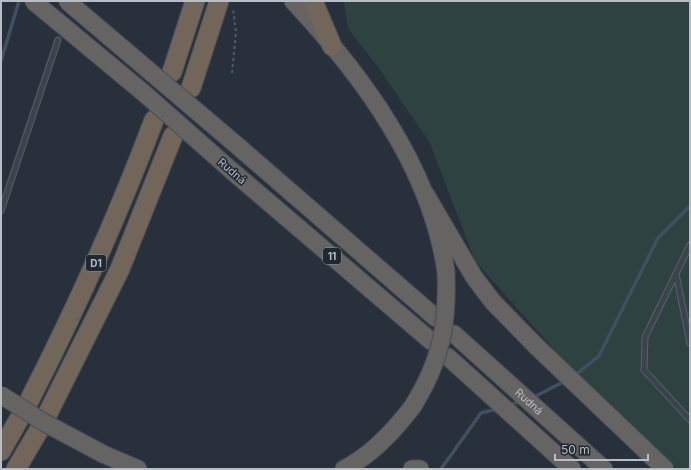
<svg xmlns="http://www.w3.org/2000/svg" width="691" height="470" font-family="Inter,sans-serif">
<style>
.green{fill:#2f4242}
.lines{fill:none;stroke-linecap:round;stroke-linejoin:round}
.stream{stroke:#405062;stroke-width:3.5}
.service-casing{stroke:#59616a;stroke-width:7}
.trunk-casing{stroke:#464e57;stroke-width:19}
.motorway-casing{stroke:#464e57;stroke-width:21}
.path{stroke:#4e5f60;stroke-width:2;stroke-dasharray:3 3;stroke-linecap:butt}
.service{stroke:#3b434c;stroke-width:5}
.trunk{stroke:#656462;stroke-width:17}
.motorway{stroke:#716659;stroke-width:19}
.trunk-bridge-casing{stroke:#464e57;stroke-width:19;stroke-linecap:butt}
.trunk-bridge{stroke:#656462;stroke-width:17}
.labels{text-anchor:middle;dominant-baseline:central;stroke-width:3;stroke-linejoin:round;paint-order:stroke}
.shield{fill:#202831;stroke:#8a919a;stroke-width:1}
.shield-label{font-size:10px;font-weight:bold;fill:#b7bec7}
.street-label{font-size:11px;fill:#b7bec7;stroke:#202831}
</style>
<rect width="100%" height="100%" fill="#28313b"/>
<path class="green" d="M 344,1 L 690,1 L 690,469 L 678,469 L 558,354 L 475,261 L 430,143 L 378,67 L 348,28 Z"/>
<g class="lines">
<g class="stream">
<path d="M 1,61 L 19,1"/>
<path d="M 574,376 L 599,356 L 658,238 L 690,206"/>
<path d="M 532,398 L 565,381"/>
<path d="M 509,405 L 522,401"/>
<path d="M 441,469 L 481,413 L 497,409"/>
</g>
<g class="service-casing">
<g id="service">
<path d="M 1,211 L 58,40"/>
<path d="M 690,245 L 645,337 L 644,370 L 690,420"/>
<path d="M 676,274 L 690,343"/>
</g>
</g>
<g class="trunk-casing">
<g id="trunk">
<path d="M 293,1 C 363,76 431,168 446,272"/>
<path d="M 240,148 L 436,318"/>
<path d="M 232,171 L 431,341"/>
<path d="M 426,195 L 474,277 L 493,302 L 536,346 L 665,469"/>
<path id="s1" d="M 454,334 L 604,469"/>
<path d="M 448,357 L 572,469"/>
<path d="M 103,454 L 138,469"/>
<path d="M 344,469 C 372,455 394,431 413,406"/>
<path d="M 412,469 L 420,469"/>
</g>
</g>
<g class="motorway-casing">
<g id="motorway">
<path d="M 313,1 L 332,46"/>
<path d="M 172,72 L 195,1"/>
<path d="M 191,88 L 219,1"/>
<path d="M 29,401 C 76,309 118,216 154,120"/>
<path d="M 48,413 L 120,269 L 173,136"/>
<path d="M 1,451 L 19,419"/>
<path d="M 16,469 L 39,430"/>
</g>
</g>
<path class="path" d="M 232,73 L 236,32 L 233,8"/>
<use href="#service" class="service"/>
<use href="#trunk" class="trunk"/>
<use href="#motorway" class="motorway"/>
<g class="trunk-bridge-casing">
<g id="trunk-bridge">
<path d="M 33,1 L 145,94 L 232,171"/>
<path d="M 67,1 L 240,148"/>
<path d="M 1,395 L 45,423 L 103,454"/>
<path d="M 413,406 C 441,361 448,325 446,272"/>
</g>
</g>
<use href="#trunk-bridge" class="trunk-bridge"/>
</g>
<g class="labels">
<g class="shield">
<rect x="323" y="248" width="18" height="16" rx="3"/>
<rect x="86" y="255" width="20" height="16" rx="3"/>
</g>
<g class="shield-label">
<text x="332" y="256">11</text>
<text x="96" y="263">D1</text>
</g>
<g class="street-label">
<text transform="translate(232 171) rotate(41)">Rudná</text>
<text stroke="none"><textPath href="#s1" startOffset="101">Rudná</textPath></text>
</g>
</g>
<rect width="691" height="470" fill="none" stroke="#b7bec7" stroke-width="4"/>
<path d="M555 454v6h93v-6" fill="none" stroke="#b7bec7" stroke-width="2"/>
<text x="561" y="454" font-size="12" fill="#b7bec7" stroke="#202831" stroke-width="3" paint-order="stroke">50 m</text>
</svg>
